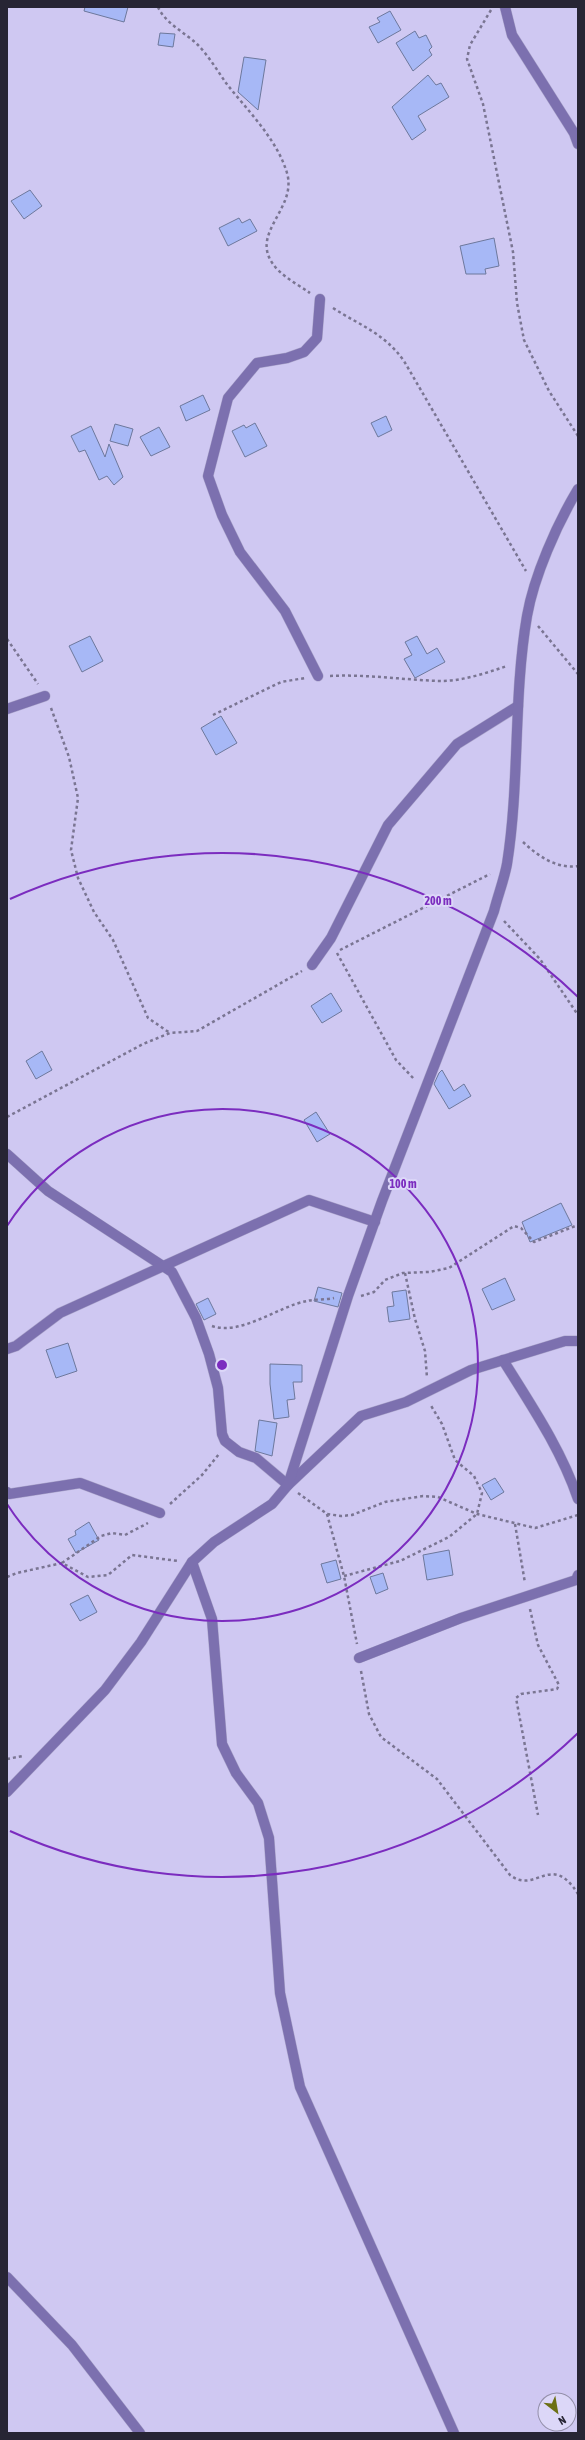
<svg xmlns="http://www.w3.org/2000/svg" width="585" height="2440" font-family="'Asap Condensed',sans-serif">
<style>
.building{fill:#a7b8f6;stroke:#6d789c}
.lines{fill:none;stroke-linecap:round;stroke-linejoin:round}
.minor-casing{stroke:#ada7cc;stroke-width:11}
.path{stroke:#7a7592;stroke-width:2.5;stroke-dasharray:3 3;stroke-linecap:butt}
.minor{stroke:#7c70af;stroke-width:10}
.ring{fill:none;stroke:#7b2cbf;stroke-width:2}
.centre{fill:#7b2cbf;stroke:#dcd7f8;stroke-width:2}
.ring-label{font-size:12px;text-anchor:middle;font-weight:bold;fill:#7b2cbf;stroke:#dcd7f8;stroke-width:4;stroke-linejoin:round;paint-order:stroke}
</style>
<rect width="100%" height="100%" fill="#cfc8f2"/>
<g class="building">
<path d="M 85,7 L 128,7 L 124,22 L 84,11 Z"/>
<path d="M 390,11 L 401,30 L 378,43 L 369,27 L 380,22 L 377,18 Z"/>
<path d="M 415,31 L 419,38 L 426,35 L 432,47 L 429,50 L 432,55 L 413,71 L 396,43 Z"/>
<path d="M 160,33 L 175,34 L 173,47 L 158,45 Z"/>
<path d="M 244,57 L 266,60 L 258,110 L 238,92 Z"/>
<path d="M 428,75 L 436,85 L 441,83 L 449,97 L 418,116 L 426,130 L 412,140 L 392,107 Z"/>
<path d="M 30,190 L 42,206 L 24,219 L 11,201 Z"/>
<path d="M 239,218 L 242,223 L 250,219 L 257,231 L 228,246 L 219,228 Z"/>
<path d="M 494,238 L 499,266 L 485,269 L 486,274 L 466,274 L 460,246 Z"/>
<path d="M 203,395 L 210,410 L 186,421 L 180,406 Z"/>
<path d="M 386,416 L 392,430 L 378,437 L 371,423 Z"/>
<path d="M 255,423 L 267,446 L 245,457 L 232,431 L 244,425 L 246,428 Z"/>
<path d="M 115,424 L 133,429 L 128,446 L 110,441 Z"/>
<path d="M 91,426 L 105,457 L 109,444 L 123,477 L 114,485 L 107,476 L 99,480 L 85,450 L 79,452 L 71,436 Z"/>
<path d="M 159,427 L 170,447 L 151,456 L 140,437 Z"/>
<path d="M 90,636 L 103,661 L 82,672 L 69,646 Z"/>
<path d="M 417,636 L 427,654 L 437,648 L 445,662 L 415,678 L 404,659 L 412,655 L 405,642 Z"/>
<path d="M 221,716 L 237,743 L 216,755 L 201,728 Z"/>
<path d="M 331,993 L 342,1011 L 322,1023 L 311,1006 Z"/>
<path d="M 42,1051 L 52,1070 L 36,1079 L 26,1061 Z"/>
<path d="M 442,1070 L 454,1091 L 464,1084 L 471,1096 L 449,1109 L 434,1084 L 439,1073 Z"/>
<path d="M 316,1112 L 330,1134 L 317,1142 L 304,1120 Z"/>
<path d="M 561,1203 L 572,1225 L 530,1242 L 522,1222 Z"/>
<path d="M 505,1278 L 515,1300 L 492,1310 L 482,1289 Z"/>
<path d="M 318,1287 L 342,1293 L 338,1307 L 314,1301 Z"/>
<path d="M 406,1290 L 410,1319 L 389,1322 L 387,1307 L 394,1306 L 392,1292 Z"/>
<path d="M 208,1298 L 216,1314 L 204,1320 L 196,1304 Z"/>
<path d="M 68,1343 L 77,1371 L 56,1378 L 46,1350 Z"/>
<path d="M 270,1364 L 302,1365 L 302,1382 L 293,1382 L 295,1399 L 287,1400 L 289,1417 L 274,1419 L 270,1384 Z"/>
<path d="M 259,1420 L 277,1423 L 272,1456 L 255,1451 Z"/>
<path d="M 495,1478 L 504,1492 L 491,1500 L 482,1485 Z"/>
<path d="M 89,1522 L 99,1540 L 76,1553 L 68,1539 L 76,1535 L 75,1531 Z"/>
<path d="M 449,1550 L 453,1575 L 427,1580 L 423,1555 Z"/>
<path d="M 336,1560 L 341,1579 L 327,1583 L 321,1564 Z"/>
<path d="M 383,1573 L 388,1589 L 376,1594 L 370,1577 Z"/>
<path d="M 88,1595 L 97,1612 L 80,1621 L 70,1604 Z"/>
</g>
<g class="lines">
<g class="minor-casing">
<g id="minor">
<path d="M 505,7 L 512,35 L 574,133 L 578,144"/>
<path d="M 318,676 L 285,611 L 240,552 L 222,515 L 208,476 L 228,398 L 257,363 L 287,358 L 304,352 L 317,338 L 320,299"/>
<path d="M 7,709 L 45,696"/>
<path d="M 312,965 L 331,938 L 388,825 L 457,744 L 518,706"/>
<path d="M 7,1154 L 48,1191 L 172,1272 L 196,1318 L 209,1354 L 218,1388 L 222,1434 L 225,1441 L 239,1452 L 256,1458 L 288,1485 L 361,1416 L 406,1402 L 471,1370 L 565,1341 L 578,1341"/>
<path d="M 7,1349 L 16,1346 L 60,1313 L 309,1200 L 375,1222"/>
<path d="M 503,1360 C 531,1405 561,1449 578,1499"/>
<path d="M 7,1492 L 9,1494 L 80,1483 L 160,1513"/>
<path d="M 192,1562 L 212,1619 L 222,1744 L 236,1773 L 258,1803 L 269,1838 L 280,1993 L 300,2087 L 454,2433"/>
<path d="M 359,1658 L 461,1618 L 576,1580 L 578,1575"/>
<path d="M 7,1792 L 105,1690 L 141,1642 L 192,1562 L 214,1542 L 272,1504 L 288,1485 L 348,1296 L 382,1201 L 494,911 C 498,895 504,880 507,864 C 520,782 513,698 527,616 C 534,576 557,524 578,489"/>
<path d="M 7,2277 L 72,2345 L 140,2433"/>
</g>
</g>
<g class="path">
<path d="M 158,7 C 165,23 184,32 197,44 C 208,55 217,70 226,83 C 247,110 277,139 287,173 C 298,211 244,235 278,270 C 287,279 300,286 310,293"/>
<path d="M 491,10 L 470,45 L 467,59 L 483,104 L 513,252 L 517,303 L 524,340 L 549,391 L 578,436"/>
<path d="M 333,308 C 361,326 384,333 404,361 L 526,571"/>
<path d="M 538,626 L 578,674"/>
<path d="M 7,639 L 38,684"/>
<path d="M 330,676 C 367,674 404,680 441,681 C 463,681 486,673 507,666"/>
<path d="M 51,708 L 69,757 L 78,798 L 71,850 L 78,878 L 94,912 L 113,940 L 148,1018 L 170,1033"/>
<path d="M 213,715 L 281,682 L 305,678"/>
<path d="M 523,842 C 538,856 556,869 578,866"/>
<path d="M 504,921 L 540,959 L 578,1015"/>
<path d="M 340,950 L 490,874"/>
<path d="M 337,953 L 396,1060 L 415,1080"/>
<path d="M 7,1117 L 143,1044 L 170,1033 L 197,1031 L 302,971"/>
<path d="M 405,1273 L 415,1319 L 425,1351 L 427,1378"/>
<path d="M 361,1296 L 374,1292 L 385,1280 L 403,1273 L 429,1272 L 449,1268 L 514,1226 L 521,1228 L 534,1242 L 578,1225"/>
<path d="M 212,1326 C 241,1336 279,1306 307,1301 C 315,1299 325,1300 334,1298"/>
<path d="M 298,1493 L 327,1514 L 341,1516 L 352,1515 L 385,1502 L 423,1496 L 438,1497 L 477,1514 L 535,1528 L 578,1515"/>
<path d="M 170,1504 L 202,1475 L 219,1454"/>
<path d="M 327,1514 L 344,1576 L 357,1644"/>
<path d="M 515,1524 L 525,1583"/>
<path d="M 62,1563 L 101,1536 L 112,1533 L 125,1535 L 148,1523"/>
<path d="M 344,1576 L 400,1561 L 449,1537 L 477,1514 L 482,1493 L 474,1476 L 455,1460 L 442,1424 L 430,1404"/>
<path d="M 7,1577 L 17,1573 L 62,1563 L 88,1577 L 108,1575 L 132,1555 L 178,1561"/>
<path d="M 530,1609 L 538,1645 L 559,1685 L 557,1689 L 521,1694 L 516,1698 L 538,1815"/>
<path d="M 361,1671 L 369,1714 L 381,1737 L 437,1779 L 510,1875 C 536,1895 551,1851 578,1894"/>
<path d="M 7,1759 L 23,1756"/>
</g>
<use href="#minor" class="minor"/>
</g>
<g class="ring">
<path d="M7 1226A256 256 0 1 1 7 1504"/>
<path d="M578 1733A512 512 0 0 1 10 1831M10 899A512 512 0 0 1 578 997"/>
</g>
<circle cx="222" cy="1365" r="6" class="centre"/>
<g class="ring-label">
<text x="438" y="905">200 m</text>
<text x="403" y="1188">100 m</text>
</g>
<rect width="585" height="2440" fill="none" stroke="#272534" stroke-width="16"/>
<g transform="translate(557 2412) rotate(149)"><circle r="19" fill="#dcd7f8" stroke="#9490aa"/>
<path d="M0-3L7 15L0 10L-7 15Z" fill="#6c7015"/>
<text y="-6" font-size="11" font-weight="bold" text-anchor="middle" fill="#272534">N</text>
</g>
</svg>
